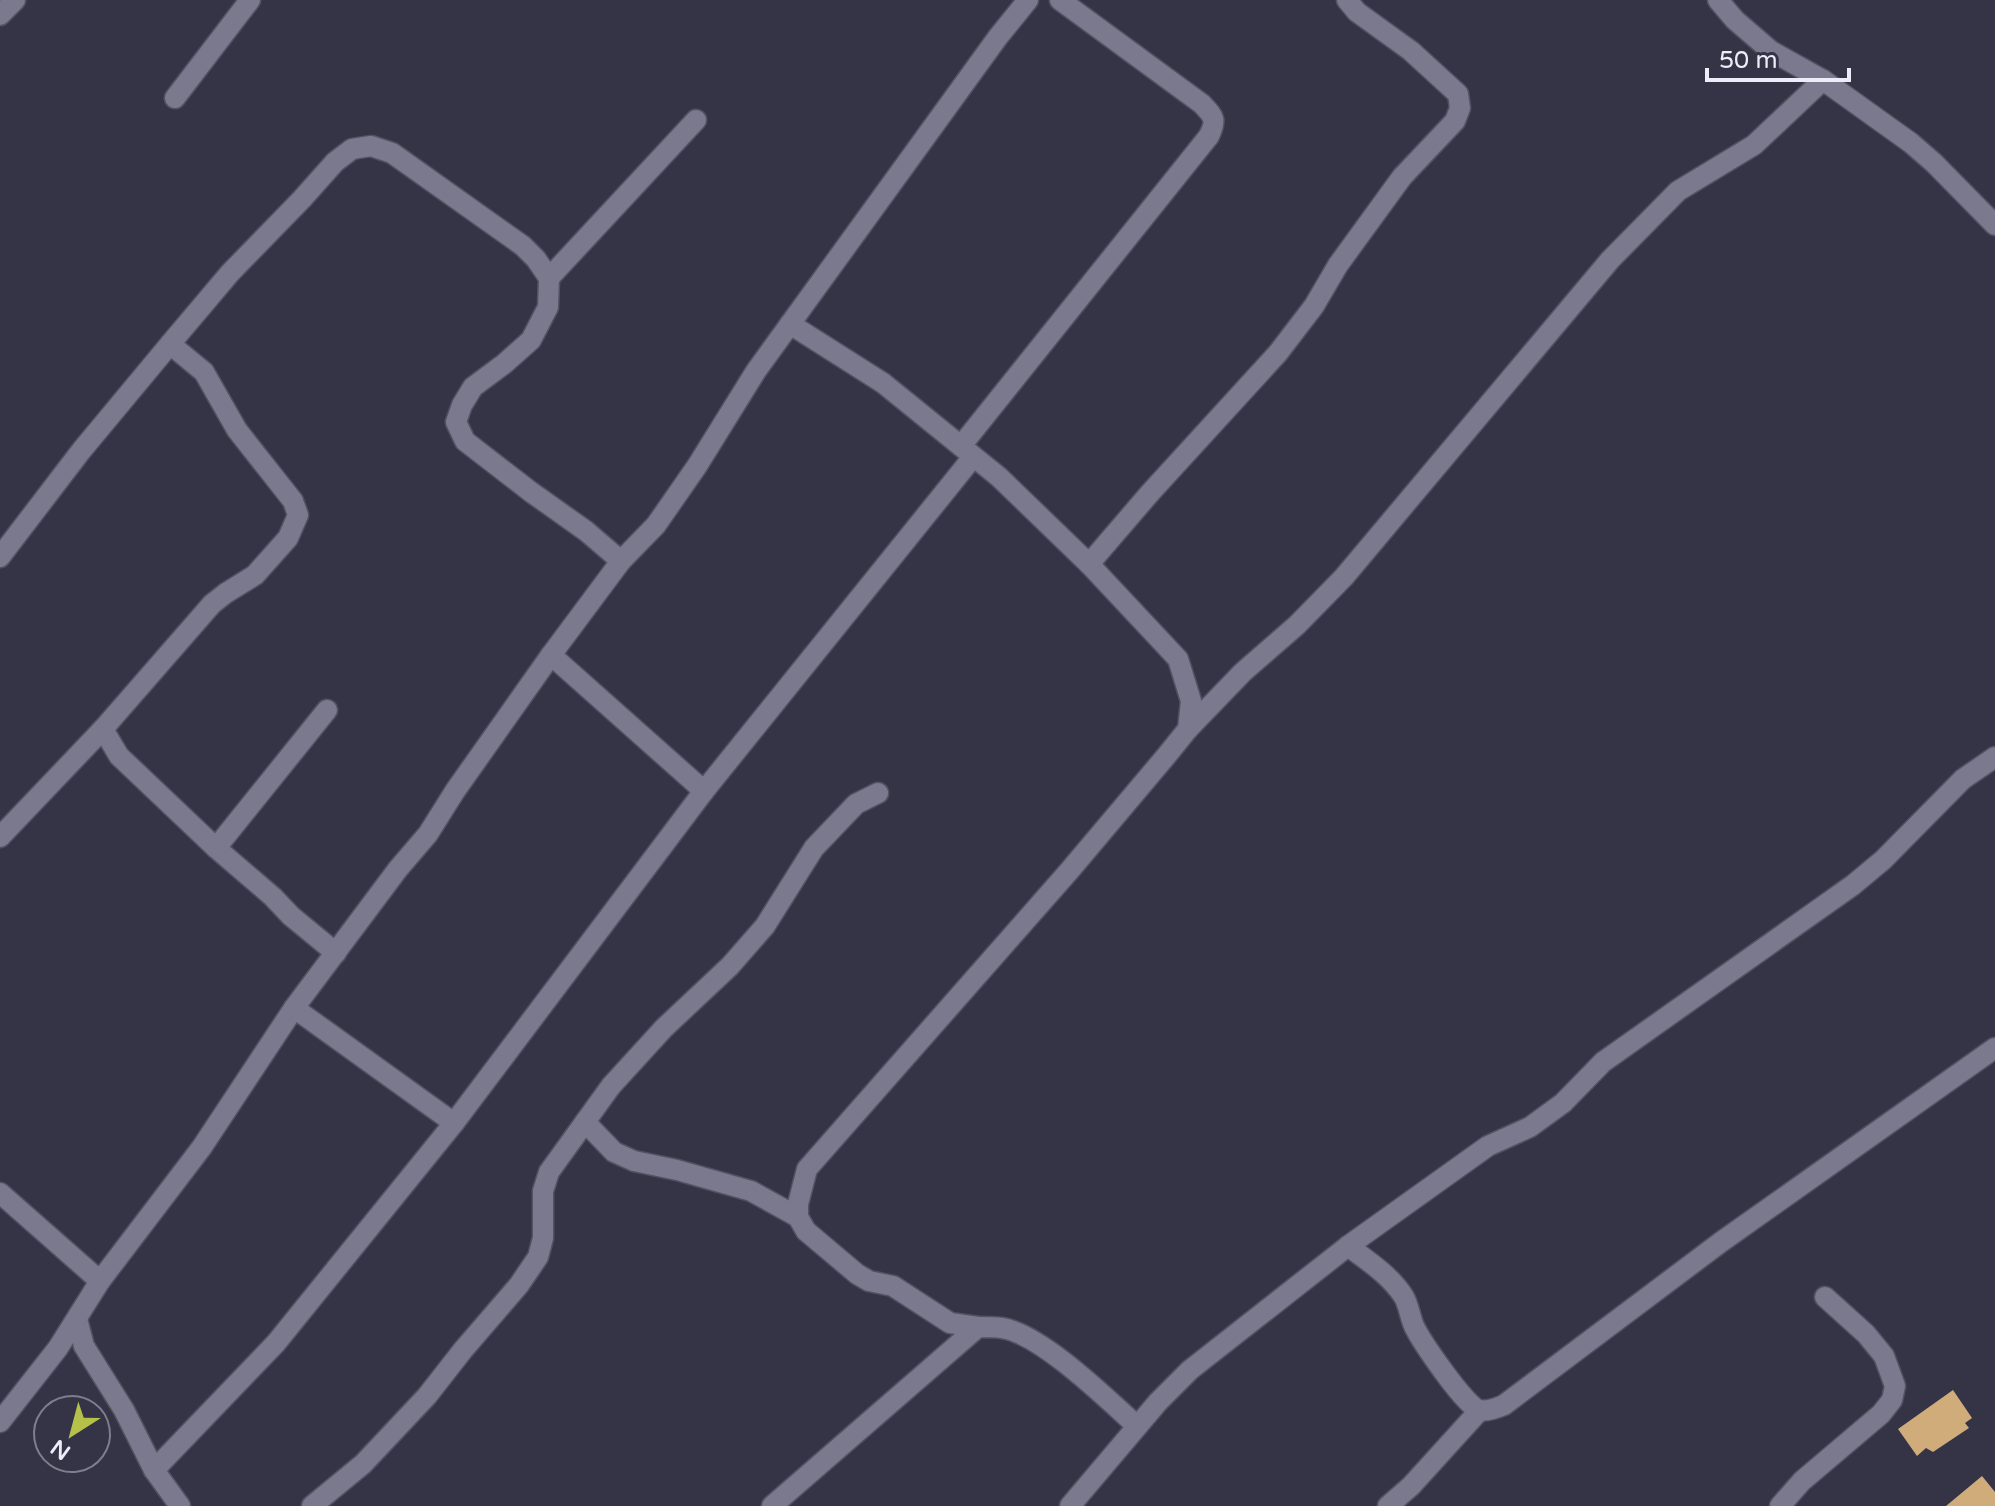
<svg xmlns="http://www.w3.org/2000/svg" width="1995" height="1506" font-family="'Varela Round',sans-serif">
<style>
.building{fill:#d0ac7b}
.lines{fill:none;stroke-linecap:round;stroke-linejoin:round}
.minor-casing{stroke:#535161;stroke-width:23}
.minor{stroke:#7a798e;stroke-width:20}
</style>
<rect width="100%" height="100%" fill="#353446"/>
<g class="building">
<path d="M 1953,1390 L 1972,1418 L 1965,1423 L 1969,1428 L 1933,1452 L 1926,1448 L 1917,1456 L 1898,1429 Z"/>
<path d="M 1982,1476 L 1995,1492 L 1995,1506 L 1946,1506 Z"/>
</g>
<g class="lines">
<g class="minor-casing">
<g id="minor">
<path d="M 1718,0 L 1735,20 L 1771,51 L 1823,80 L 1911,143 L 1934,163 L 1995,225"/>
<path d="M 0,15 L 15,0"/>
<path d="M 175,98 L 250,0"/>
<path d="M 549,278 L 696,120"/>
<path d="M 790,324 L 883,383 L 999,477 L 1089,564 L 1178,659 L 1191,701 L 1188,729 L 1167,755 L 1070,870 L 807,1169 L 798,1204 L 798,1217 L 806,1231 L 857,1274 L 869,1281 L 893,1286 L 950,1323 L 978,1327"/>
<path d="M 961,446 L 1209,136 C 1217,119 1214,117 1202,104 L 1060,0"/>
<path d="M 0,557 L 81,451 L 170,344 L 230,273 L 302,199 L 335,162 L 352,149 L 371,146 L 392,153 L 523,246 L 536,259 L 549,278 L 548,307 L 531,340 L 504,364 L 473,387 L 462,405 L 456,422 L 465,441 L 531,492 L 586,531 L 621,561"/>
<path d="M 1089,564 L 1150,493 L 1278,353 L 1314,306 L 1338,265 L 1402,177 L 1455,121 L 1460,108 L 1458,94 L 1411,51 L 1357,12 L 1347,0"/>
<path d="M 551,655 L 704,791"/>
<path d="M 103,729 L 119,756 L 216,848 L 273,897 L 291,916 L 336,953"/>
<path d="M 1188,729 L 1243,672 L 1297,625 L 1344,577 L 1610,260 L 1678,191 L 1754,145 L 1823,80"/>
<path d="M 0,837 L 103,729 L 212,604 L 226,593 L 255,575 L 288,538 L 298,515 L 293,501 L 237,430 L 204,372 L 170,344"/>
<path d="M 216,848 L 327,710"/>
<path d="M 294,1008 L 454,1123"/>
<path d="M 585,1122 L 614,1152 L 634,1161 L 677,1170 L 751,1191 L 798,1217"/>
<path d="M 0,1193 L 100,1281"/>
<path d="M 1348,1246 C 1368,1261 1391,1276 1404,1297 C 1409,1306 1410,1317 1414,1326 C 1421,1341 1466,1407 1479,1410 C 1487,1412 1497,1408 1504,1405 L 1721,1242 L 1995,1048"/>
<path d="M 77,1319 L 84,1346 L 124,1410 L 154,1470 L 180,1506"/>
<path d="M 0,1422 L 58,1348 L 100,1281 L 202,1147 L 294,1008 L 398,869 L 428,834 L 455,791 L 551,655 L 621,561 L 656,525 L 697,466 L 756,371 L 998,37 L 1028,0"/>
<path d="M 154,1470 L 276,1343 L 454,1123 L 704,791 L 973,457"/>
<path d="M 312,1506 L 363,1464 L 427,1396 L 463,1350 L 519,1285 L 538,1257 L 543,1238 L 543,1191 L 549,1172 L 611,1086 L 664,1028 L 730,966 L 765,926 L 814,848 L 856,804 L 878,793"/>
<path d="M 772,1506 L 978,1327 C 986,1327 995,1327 1002,1328 C 1041,1334 1107,1399 1137,1426"/>
<path d="M 1070,1506 L 1158,1402 L 1190,1370 L 1348,1246 L 1488,1146 L 1530,1127 L 1563,1103 L 1603,1062 L 1853,885 L 1883,860 L 1963,779 L 1995,757"/>
<path d="M 1388,1506 L 1411,1486 L 1480,1410"/>
<path d="M 1780,1506 L 1802,1481 L 1881,1414 L 1892,1400 L 1895,1386 L 1884,1356 L 1866,1334 L 1825,1297"/>
</g>
</g>
<use href="#minor" class="minor"/>
</g>
<g transform="translate(72 1434) rotate(216)"><circle r="38" fill="#353446" stroke="#7f7e8e" stroke-width="2"/>
<path d="M0-6L14 30L0 20L-14 30Z" fill="#b6c149"/>
<text y="-12" font-size="22" font-weight="bold" text-anchor="middle" fill="#edecf9">N</text>
</g>
<path d="M1707 68v12h142v-12" fill="none" stroke="#edecf9" stroke-width="4"/>
<text x="1719" y="68" font-size="24" fill="#edecf9" stroke="#353446" stroke-width="6" paint-order="stroke">50 m</text>
</svg>
